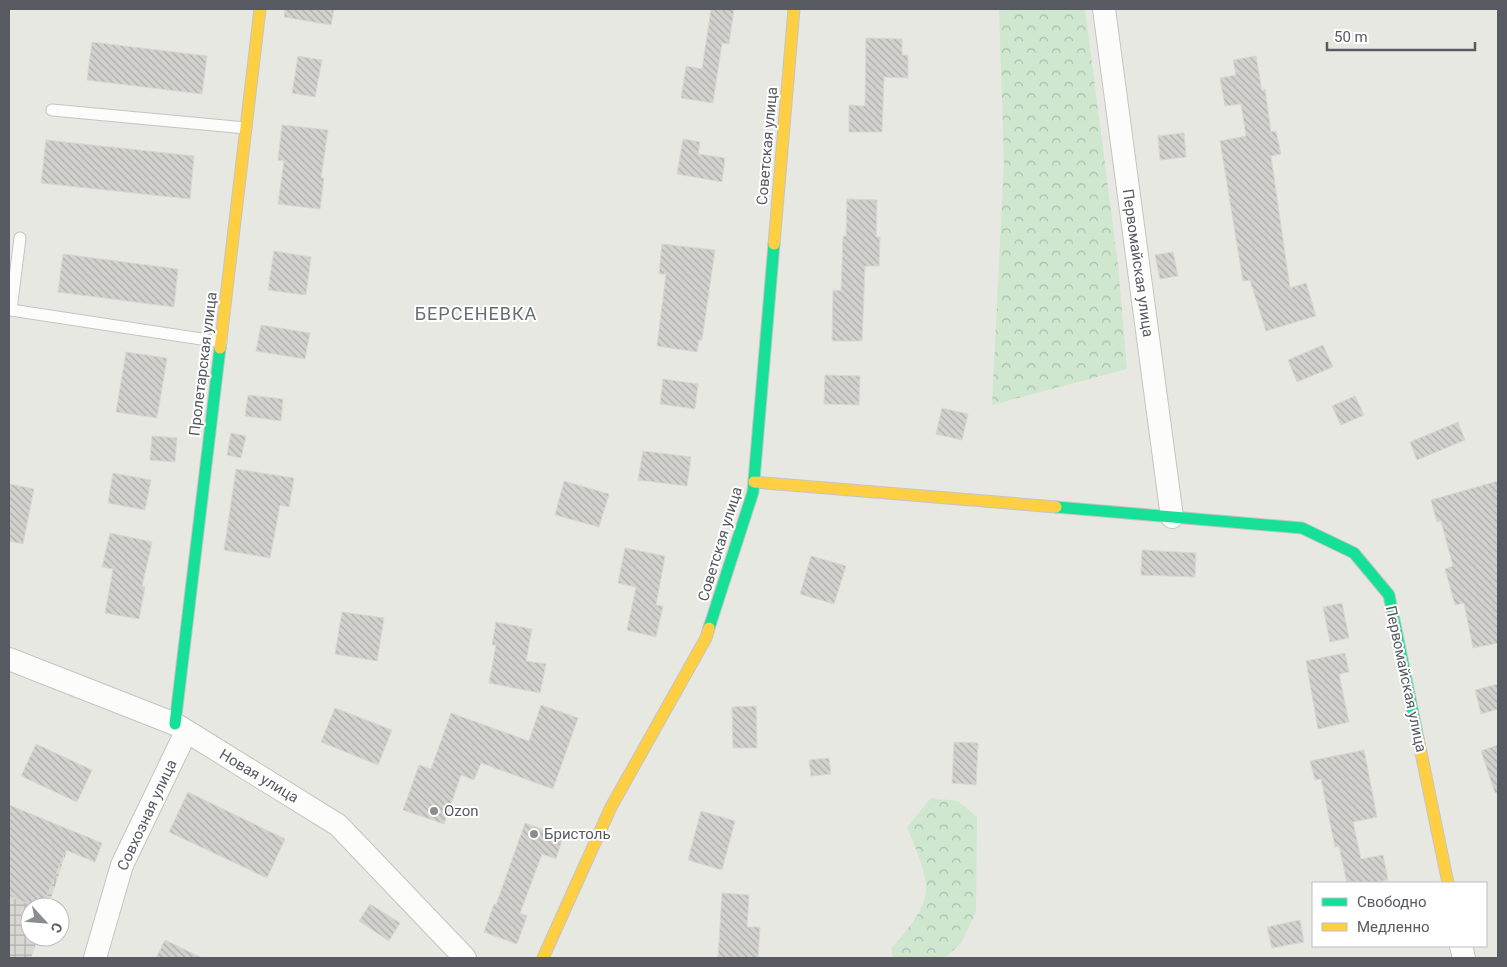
<svg xmlns="http://www.w3.org/2000/svg" width="1507" height="967" font-family="Roboto,sans-serif">
<style>
.industrial{fill:url(#industrial-grid)}
.forest{fill:url(#forest-crowns)}
.building{fill:url(#building-back-hatch);stroke:#d8d7d1}
.lines{fill:none;stroke-linecap:round;stroke-linejoin:round}
.lane-casing{stroke:#c4c4c3;stroke-width:13}
.street-casing{stroke:#c4c4c3;stroke-width:24}
.fast-casing{stroke:#c4c5c4;stroke-width:13}
.slow-casing{stroke:#c4c5c4;stroke-width:13}
.lane{stroke:#fcfcfb;stroke-width:11}
.street{stroke:#fcfcfb;stroke-width:22}
.fast{stroke:#16e098;stroke-width:11}
.slow{stroke:#ffcf43;stroke-width:11}
.poi-dot{fill:#8a8c8e;stroke:#fff;stroke-width:2}
.labels{text-anchor:middle;dominant-baseline:central;stroke-width:4;stroke-linejoin:round;paint-order:stroke}
.street-label{font-size:15px;fill:#575a61;stroke:#fff}
.poi-label{font-size:15px;fill:#575a61;stroke:#fff;text-anchor:start}
.quarter-label{font-size:18px;letter-spacing:1px;fill:#686c73;stroke:#fff}
</style>
<defs>
<pattern id="industrial-grid" width="8" height="8" patternUnits="userSpaceOnUse" patternTransform="scale(1.25)"><rect width="8" height="8" fill="#d8d7d1"/><path d="M0 4h8M4 0v8" fill="none" stroke="#b2b1ad"/></pattern>
<pattern id="forest-crowns" width="20" height="18" patternUnits="userSpaceOnUse" patternTransform="scale(1.25)"><rect width="20" height="18" fill="#cee7ce"/><path d="M2 6a3 3 0 1 1 6 0M12 15a3 3 0 1 1 6 0" fill="none" stroke="#aabeab"/></pattern>
<pattern id="building-back-hatch" width="6" height="6" patternUnits="userSpaceOnUse" patternTransform="scale(1.25)"><rect width="6" height="6" fill="#d2d1cd"/><path d="M-1 5l2 2M0 0l6 6M5-1l2 2" fill="none" stroke="#adadaa"/></pattern>
</defs>
<rect width="100%" height="100%" fill="#e8e8e2"/>
<path class="industrial" d="M 9,805 L 73,832 L 48,907 L 30,907 L 30,937 L 38,937 L 31,958 L 9,958 Z"/>
<g class="forest">
<path d="M 999,9 L 1085,9 L 1118,265 L 1127,369 L 992,405 L 1004,162 Z"/>
<path d="M 931,798 L 958,801 L 977,817 L 976,912 L 961,943 L 945,958 L 893,958 L 891,949 C 904,933 925,912 926,890 C 927,872 913,843 907,827 Z"/>
</g>
<g class="building">
<path d="M 285,9 L 334,9 L 331,25 L 284,17 Z"/>
<path d="M 711,9 L 734,9 L 729,44 L 722,43 L 713,103 L 681,98 L 686,66 L 702,69 Z"/>
<path d="M 866,38 L 902,39 L 902,55 L 908,55 L 908,78 L 884,77 L 882,132 L 849,132 L 849,105 L 865,106 Z"/>
<path d="M 92,42 L 207,56 L 202,94 L 87,80 Z"/>
<path d="M 298,56 L 322,60 L 315,97 L 292,93 Z"/>
<path d="M 1256,56 L 1262,91 L 1265,89 L 1271,132 L 1276,131 L 1281,154 L 1271,156 L 1290,288 L 1306,283 L 1316,316 L 1266,331 L 1250,280 L 1243,281 L 1220,141 L 1246,136 L 1241,104 L 1225,106 L 1220,78 L 1236,75 L 1233,60 Z"/>
<path d="M 282,125 L 328,130 L 321,178 L 324,178 L 320,209 L 278,204 L 284,161 L 278,160 Z"/>
<path d="M 1184,133 L 1186,157 L 1160,160 L 1158,136 Z"/>
<path d="M 683,139 L 700,142 L 698,154 L 725,158 L 722,182 L 677,174 Z"/>
<path d="M 46,140 L 194,156 L 190,199 L 41,183 Z"/>
<path d="M 847,199 L 877,200 L 876,237 L 880,237 L 879,266 L 865,266 L 862,341 L 832,341 L 833,290 L 841,291 L 843,236 L 846,236 Z"/>
<path d="M 662,244 L 715,250 L 702,340 L 699,340 L 697,352 L 657,346 L 666,274 L 659,274 Z"/>
<path d="M 274,251 L 311,257 L 306,295 L 268,290 Z"/>
<path d="M 1173,252 L 1178,276 L 1160,279 L 1155,255 Z"/>
<path d="M 63,254 L 178,269 L 174,307 L 58,292 Z"/>
<path d="M 261,325 L 310,333 L 305,359 L 256,351 Z"/>
<path d="M 1323,345 L 1333,367 L 1297,382 L 1288,360 Z"/>
<path d="M 126,352 L 167,358 L 157,418 L 116,412 Z"/>
<path d="M 825,375 L 860,376 L 859,405 L 824,404 Z"/>
<path d="M 663,379 L 698,384 L 695,409 L 660,404 Z"/>
<path d="M 248,395 L 283,399 L 281,421 L 245,416 Z"/>
<path d="M 1355,396 L 1364,415 L 1341,425 L 1332,406 Z"/>
<path d="M 942,408 L 968,414 L 962,440 L 936,434 Z"/>
<path d="M 1458,422 L 1465,440 L 1417,460 L 1410,442 Z"/>
<path d="M 231,433 L 246,436 L 241,458 L 227,455 Z"/>
<path d="M 152,436 L 177,438 L 175,462 L 150,460 Z"/>
<path d="M 643,451 L 691,457 L 687,486 L 638,480 Z"/>
<path d="M 236,469 L 294,478 L 289,507 L 280,505 L 270,558 L 224,550 Z"/>
<path d="M 113,473 L 151,480 L 145,510 L 108,503 Z"/>
<path d="M 564,481 L 609,494 L 599,527 L 555,515 Z"/>
<path d="M 1498,481 L 1498,643 L 1473,648 L 1464,603 L 1455,605 L 1445,569 L 1453,566 L 1441,521 L 1437,522 L 1431,500 Z"/>
<path d="M 9,484 L 34,489 L 23,544 L 9,541 Z"/>
<path d="M 110,533 L 152,542 L 142,586 L 145,587 L 139,619 L 105,613 L 113,569 L 102,567 Z"/>
<path d="M 625,548 L 665,556 L 656,605 L 663,606 L 656,637 L 627,630 L 636,587 L 618,583 Z"/>
<path d="M 1142,550 L 1196,553 L 1195,577 L 1141,575 Z"/>
<path d="M 811,556 L 846,566 L 834,604 L 800,594 Z"/>
<path d="M 1342,603 L 1349,638 L 1330,642 L 1323,607 Z"/>
<path d="M 342,612 L 384,618 L 377,661 L 335,654 Z"/>
<path d="M 496,622 L 532,629 L 526,661 L 546,664 L 540,693 L 489,683 L 496,645 L 492,645 Z"/>
<path d="M 1345,653 L 1349,672 L 1339,674 L 1349,722 L 1318,729 L 1306,661 Z"/>
<path d="M 1498,684 L 1498,709 L 1481,714 L 1475,690 Z"/>
<path d="M 541,705 L 578,718 L 553,789 L 481,763 L 474,780 L 461,775 L 444,824 L 403,810 L 419,765 L 431,769 L 451,713 L 529,741 Z"/>
<path d="M 756,706 L 757,748 L 733,748 L 732,707 Z"/>
<path d="M 335,708 L 392,730 L 378,765 L 321,742 Z"/>
<path d="M 954,742 L 978,743 L 976,785 L 952,783 Z"/>
<path d="M 36,744 L 92,770 L 77,802 L 21,776 Z"/>
<path d="M 1498,745 L 1498,792 L 1495,793 L 1481,751 Z"/>
<path d="M 1364,750 L 1377,817 L 1353,822 L 1361,859 L 1383,855 L 1388,880 L 1372,883 L 1347,883 L 1339,846 L 1335,847 L 1321,779 L 1315,780 L 1310,761 Z"/>
<path d="M 829,758 L 831,774 L 811,776 L 809,760 Z"/>
<path d="M 188,792 L 285,839 L 267,878 L 169,832 Z"/>
<path d="M 9,805 L 102,843 L 95,862 L 66,850 L 42,907 L 35,907 L 9,896 Z"/>
<path d="M 701,811 L 735,821 L 722,870 L 688,860 Z"/>
<path d="M 525,823 L 563,837 L 556,859 L 542,854 L 520,913 L 527,916 L 517,944 L 484,932 L 494,904 L 496,905 Z"/>
<path d="M 722,893 L 749,895 L 747,927 L 760,927 L 758,958 L 718,958 Z"/>
<path d="M 370,904 L 400,923 L 389,941 L 359,921 Z"/>
<path d="M 1300,920 L 1304,942 L 1272,948 L 1267,927 Z"/>
<path d="M 165,940 L 202,958 L 156,958 Z"/>
</g>
<g class="lines">
<g class="lane-casing">
<g id="lane">
<path d="M 52,110 L 246,128"/>
<path d="M 20,238 L 11,310 L 221,342"/>
</g>
</g>
<g class="street-casing">
<g id="street">
<path d="M 1104,9 L 1172,517"/>
<path d="M 9,659 L 175,724 L 338,825 L 465,958"/>
<path d="M 1461,946 L 1464,958"/>
<path d="M 95,958 L 122,865 L 186,732"/>
</g>
</g>
<g class="fast-casing">
<g id="fast">
<path d="M 1056,507 L 1302,528 L 1354,553 L 1389,595 L 1418,738"/>
<path d="M 709,628 L 753,492 L 774,244"/>
<path d="M 175,724 L 220,348"/>
</g>
</g>
<g class="slow-casing">
<g id="slow">
<path d="M 774,244 L 794,9"/>
<path d="M 220,348 L 260,9"/>
<path d="M 754,482 L 1056,507"/>
<path d="M 1418,738 L 1448,883"/>
<path d="M 543,958 L 611,807 L 706,638 L 709,628"/>
</g>
</g>
<use href="#lane" class="lane"/>
<use href="#street" class="street"/>
<use href="#fast" class="fast"/>
<use href="#slow" class="slow"/>
</g>
<g class="poi-dot">
<circle cx="434" cy="811" r="5"/>
<circle cx="534" cy="834" r="5"/>
</g>
<g class="labels">
<g class="street-label">
<text transform="translate(767 146) rotate(-85)">Советская улица</text>
<text transform="translate(1138 263) rotate(82)">Первомайская улица</text>
<text transform="translate(203 364) rotate(-83)">Пролетарская улица</text>
<text transform="translate(720 544) rotate(-73)">Советская улица</text>
<text transform="translate(1406 679) rotate(78)">Первомайская улица</text>
<text transform="translate(259 776) rotate(31)">Новая улица</text>
<text transform="translate(147 815) rotate(-65)">Совхозная улица</text>
</g>
<g class="poi-label">
<text x="444" y="811">Ozon</text>
<text x="544" y="834">Бристоль</text>
</g>
<g class="quarter-label">
<text x="476" y="313">БЕРСЕНЕВКА</text>
</g>
</g>
<rect width="1507" height="967" fill="none" stroke="#575a61" stroke-width="20"/>
<rect x="1312" y="882" width="175" height="65" fill="#ffffff" stroke="#bcbdc0"/>
<rect x="1322" y="898" width="25" height="8" fill="#16e098" stroke="#bcbdc0"/>
<text x="1357" y="907" font-size="15" fill="#575a61">Свободно</text>
<rect x="1322" y="923" width="25" height="8" fill="#ffcf43" stroke="#bcbdc0"/>
<text x="1357" y="932" font-size="15" fill="#575a61">Медленно</text>
<g transform="translate(45 922) rotate(116)"><circle r="24" fill="#ffffff" stroke="#bcbdc0"/>
<path d="M0-4L9 19L0 12L-9 19Z" fill="#8a8c8e"/>
<text y="-8" font-size="14" font-weight="bold" text-anchor="middle" fill="#575a61">С</text>
</g>
<path d="M1327 42v8h148v-8" fill="none" stroke="#575a61" stroke-width="2.5"/>
<text x="1334" y="42" font-size="15" fill="#575a61" stroke="#ffffff" stroke-width="4" paint-order="stroke">50 m</text>
</svg>
